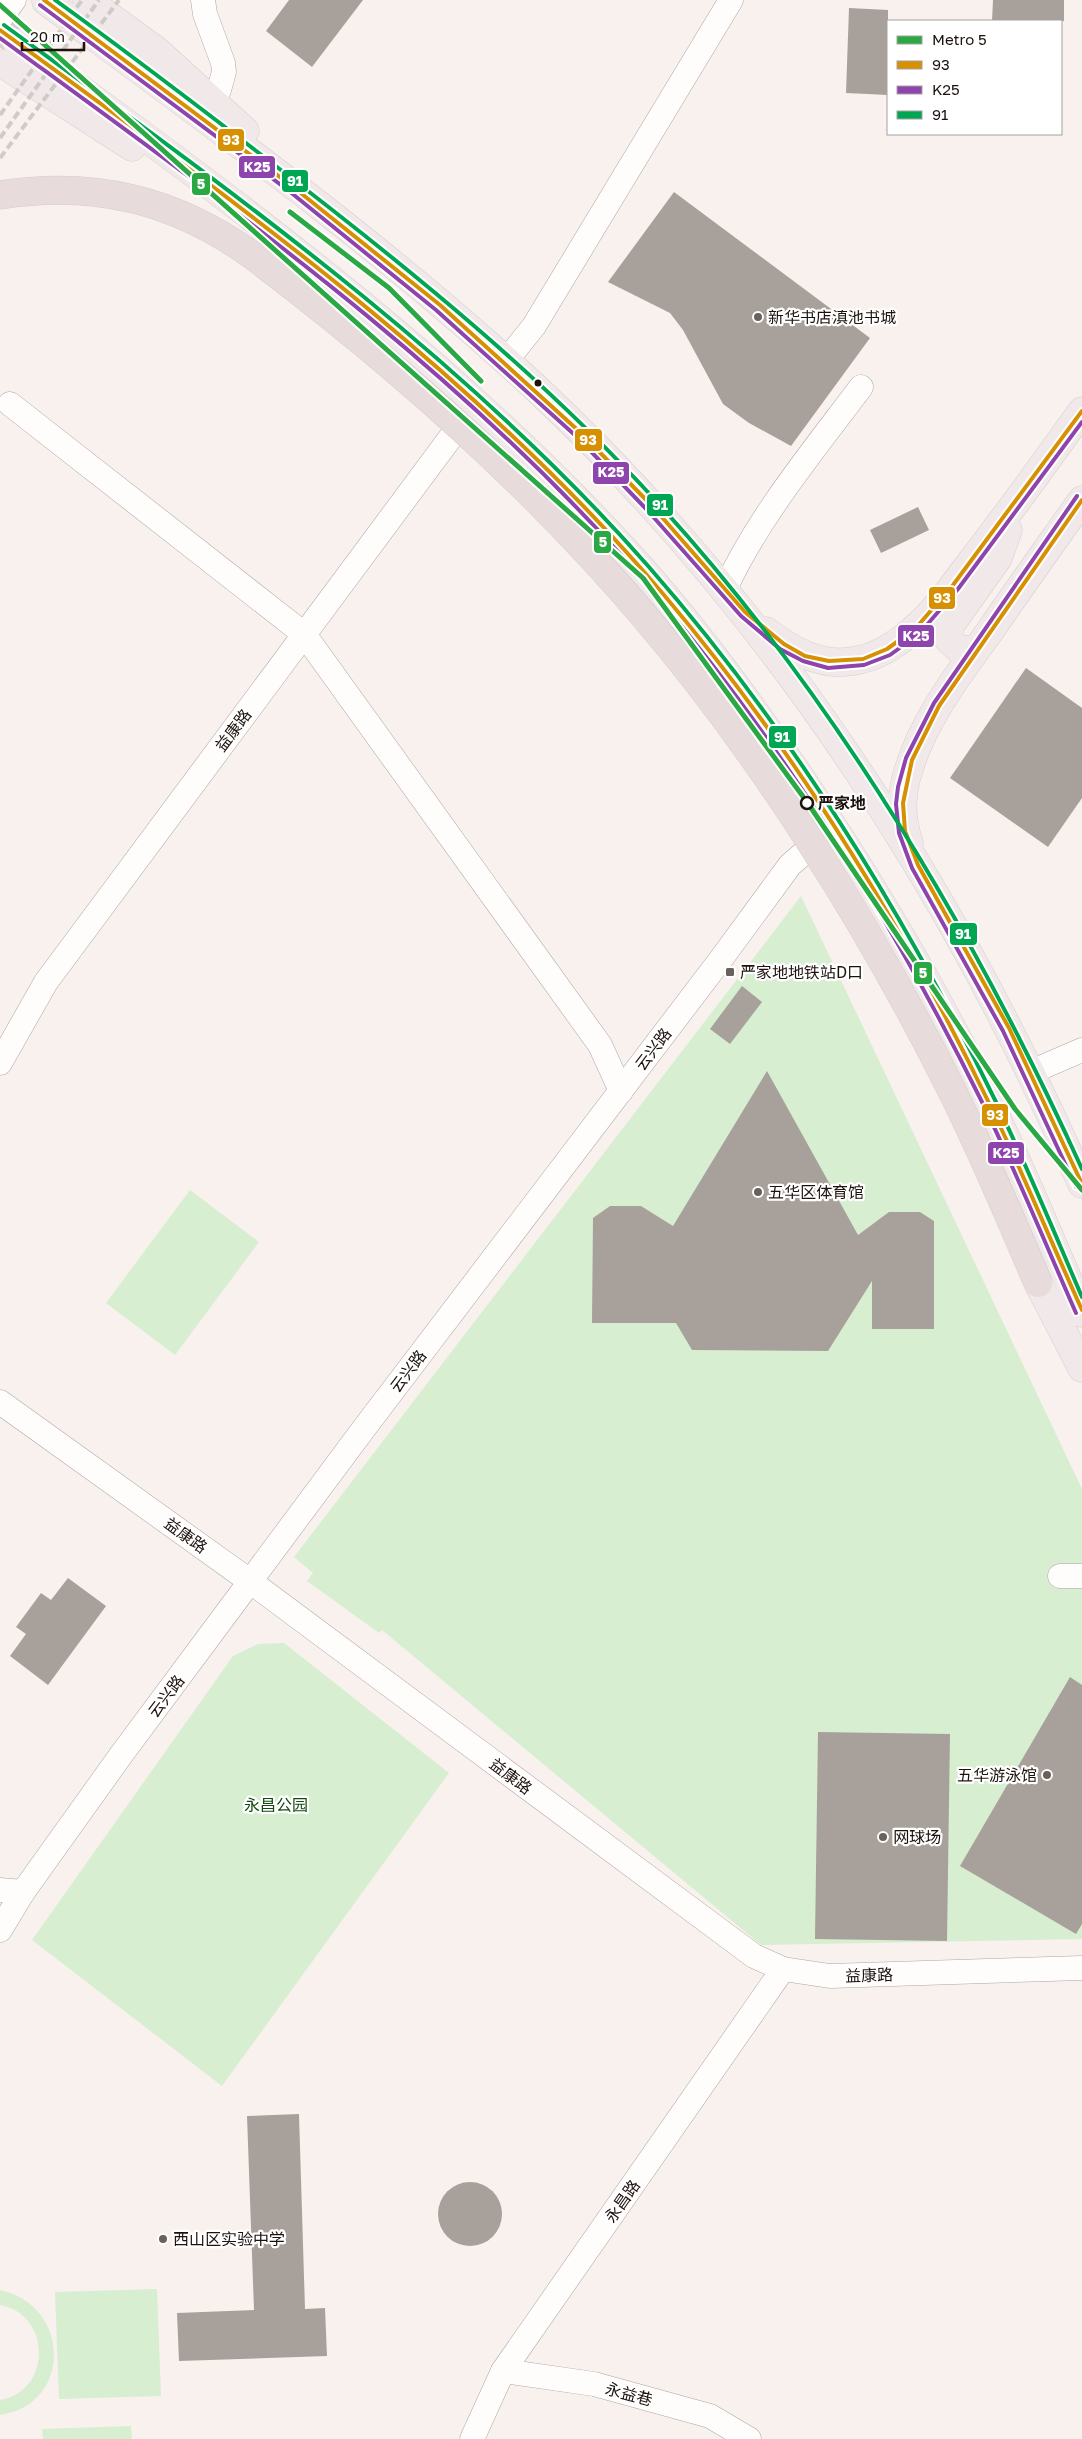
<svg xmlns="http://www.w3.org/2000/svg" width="1082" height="2439" font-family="'Golos Text','Noto Sans SC',sans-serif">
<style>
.green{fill:#d7eed0}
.building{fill:#a8a19b}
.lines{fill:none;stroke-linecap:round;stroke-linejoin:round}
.major-tunnel{stroke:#d8d0cc;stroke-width:28;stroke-dasharray:28 14;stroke-linecap:butt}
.minor-casing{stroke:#afa6a2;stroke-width:25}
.major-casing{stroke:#d4cfcd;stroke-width:29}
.highway-casing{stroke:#d4cfcd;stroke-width:29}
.minor{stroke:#fefdfc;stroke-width:24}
.major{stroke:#f1e8e9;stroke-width:28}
.highway{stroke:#e8dbdb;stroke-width:28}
.rail{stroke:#cecbc9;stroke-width:4;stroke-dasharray:8 4;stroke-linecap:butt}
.highway-bridge-casing{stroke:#d4cfcd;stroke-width:29;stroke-linecap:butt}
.highway-bridge{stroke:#e8dbdb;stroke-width:28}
.bus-1-casing{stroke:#fff;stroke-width:8}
.bus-2-casing{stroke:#fff;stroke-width:8}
.bus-3-casing{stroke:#fff;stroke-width:8}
.bus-1{stroke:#d69002;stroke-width:4}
.bus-2{stroke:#8e44ad;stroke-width:4}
.bus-3{stroke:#00a651;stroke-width:4}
.metro-1-casing{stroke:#fff;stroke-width:9}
.metro-1{stroke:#2aa844;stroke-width:5}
.poi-dot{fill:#6a605c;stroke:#fff;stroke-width:2}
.bus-dot{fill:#1d120d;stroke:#fff;stroke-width:2}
.stop-dot{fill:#fff;stroke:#1d120d;stroke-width:2.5}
.labels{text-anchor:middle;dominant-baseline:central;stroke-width:4.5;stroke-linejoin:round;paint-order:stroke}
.poi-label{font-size:16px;fill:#1d120d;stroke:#fff;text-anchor:start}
.street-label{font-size:16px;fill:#1d120d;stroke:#fff}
.stop-label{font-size:16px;font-weight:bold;fill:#1d120d;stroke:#fff;text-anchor:start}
.park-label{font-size:16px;fill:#124a10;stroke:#fff}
.line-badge{stroke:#fff;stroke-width:2}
.badge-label{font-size:14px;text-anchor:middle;font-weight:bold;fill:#fff}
</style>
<rect width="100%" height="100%" fill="#f9f1ee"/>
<g class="green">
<path d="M 801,896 L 1082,1489 L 1082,1939 L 761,1945 L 382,1630 L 379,1633 L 307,1581 L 313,1573 L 294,1557 Z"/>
<path d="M 190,1190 L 259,1242 L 175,1355 L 106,1303 Z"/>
<path d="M 284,1643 L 449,1773 L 222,2086 L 32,1940 L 233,1656 L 258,1644 Z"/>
<path d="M 157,2289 L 161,2396 L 59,2399 L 55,2292 Z"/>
<path d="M 0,2290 C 71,2305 73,2405 0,2415 L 0,2400 C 52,2392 52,2314 0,2305 Z"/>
<path d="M 131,2426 L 132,2439 L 43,2439 L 42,2429 Z"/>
</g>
<g class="building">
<path d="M 289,0 L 363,0 L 312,67 L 266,31 Z"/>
<path d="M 993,0 L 1064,0 L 1064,21 L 992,21 Z"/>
<path d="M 849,8 L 888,10 L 888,95 L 846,93 Z"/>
<path d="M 674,192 L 870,338 L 791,446 L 749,423 L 723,404 L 683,330 L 670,313 L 608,282 Z"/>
<path d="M 918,507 L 929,530 L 881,553 L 870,530 Z"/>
<path d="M 1026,668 L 1082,708 L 1082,798 L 1048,847 L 950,778 Z"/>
<path d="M 742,986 L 762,1002 L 730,1044 L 710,1029 Z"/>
<path d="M 767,1071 L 858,1235 L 889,1212 L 920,1212 L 934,1221 L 934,1329 L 872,1329 L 872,1281 L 828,1351 L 692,1350 L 676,1323 L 592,1323 L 593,1218 L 610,1206 L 641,1206 L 673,1226 Z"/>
<path d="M 68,1578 L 106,1606 L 48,1685 L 10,1656 L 26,1634 L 16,1627 L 41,1593 L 51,1600 Z"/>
<path d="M 1070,1677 L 1082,1685 L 1082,1924 L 1076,1934 L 960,1866 Z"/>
<path d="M 818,1732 L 950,1734 L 947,1941 L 815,1939 Z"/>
<path d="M 299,2114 L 305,2309 L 325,2308 L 327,2356 L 179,2361 L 177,2313 L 254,2310 L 247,2116 Z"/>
<circle cx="470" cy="2214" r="32"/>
</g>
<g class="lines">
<path class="major-tunnel" d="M 0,30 L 17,43"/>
<g class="minor-casing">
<g id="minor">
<path d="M 203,0 L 205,14 L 223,63 L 224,72 L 219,90"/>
<path d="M 0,19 L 14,0"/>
<path d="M 506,361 L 534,326 L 731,0"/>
<path d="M 10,404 L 304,634 L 600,1045 L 621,1091"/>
<path d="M 725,589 C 759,516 813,451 861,387"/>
<path d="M 0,1063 L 46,982 L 471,410"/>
<path d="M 1031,1072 L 1082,1050"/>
<path d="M 0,1402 L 251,1582 L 754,1956 L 783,1969 L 830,1976 L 1082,1968"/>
<path d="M 1060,1576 L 1082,1576"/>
<path d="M 0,1890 L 23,1892"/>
<path d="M 0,1930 L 23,1892 L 121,1755 L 362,1431 L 721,959 L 790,865 L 827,833"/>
<path d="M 503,2371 L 594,2384 L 710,2416 L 749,2439"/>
<path d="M 472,2439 L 503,2371 L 783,1969"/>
</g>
</g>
<g class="major-casing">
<g id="major">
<path d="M 87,0 L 157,51 L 245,131"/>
<path d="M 46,1 C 214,125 384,247 537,389 C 774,611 952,888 1082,1184"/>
<path d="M 17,43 C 236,203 457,363 639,566 C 697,631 749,702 798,774 C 865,873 926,974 979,1081 C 1016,1157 1049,1235 1082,1313"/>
<path d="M 3,64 L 132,147"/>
<path d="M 766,631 C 791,650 820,667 853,661 C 876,658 896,645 913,630 C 937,610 955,583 974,558 C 1011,510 1047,460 1082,411"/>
<path d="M 978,647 L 972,650 L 959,649 L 949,640 L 949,627 L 998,558 L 1008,530"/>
<path d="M 909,843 C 902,822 900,801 906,779 C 920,724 957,676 990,631 C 1020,587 1051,544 1082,500"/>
<path d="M 1038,1283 L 1082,1368"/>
</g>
</g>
<g class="highway-casing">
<path id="highway" d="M 0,195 C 94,180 175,200 252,255"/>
</g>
<use href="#minor" class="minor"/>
<use href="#major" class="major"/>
<use href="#highway" class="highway"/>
<g class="rail">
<path d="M 0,115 L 82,0"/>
<path d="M 0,138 L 99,0"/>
<path d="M 0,158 L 119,0"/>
</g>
<g class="highway-bridge-casing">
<path id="highway-bridge" d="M 252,255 C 394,362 529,480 644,616 C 764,757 869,925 952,1091 C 983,1153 1010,1218 1038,1283"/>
</g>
<use href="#highway-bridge" class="highway-bridge"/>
<g class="bus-1-casing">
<g id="bus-1">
<path d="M 44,0 L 292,186 L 440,305 L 581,433 L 653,507 L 745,612 L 784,644 L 805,656 L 829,661 L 863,659 L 887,649 L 915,629 L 953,585 L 1082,411"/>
<path d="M 0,30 C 234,201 476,373 664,595 C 795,750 903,925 991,1107 C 1023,1173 1051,1242 1082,1310"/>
<path d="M 1082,500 L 939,706 L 912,760 L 903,803 L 905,831 L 918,865 L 1009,1028 L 1082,1184"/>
</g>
</g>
<g class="bus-2-casing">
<g id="bus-2">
<path d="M 40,5 L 289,191 L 436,310 L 577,437 L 648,511 L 741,616 L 780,649 L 803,661 L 828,668 L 864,665 L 890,655 L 919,634 L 958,589 L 1082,422"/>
<path d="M 0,38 C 231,207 476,380 661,601 C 789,754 894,924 982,1102 C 1016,1171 1045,1243 1076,1313"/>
<path d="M 1076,1187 L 1003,1031 L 912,868 L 899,833 L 896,804 L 898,787 L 906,758 L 934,703 L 1077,496"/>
</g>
</g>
<g class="bus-3-casing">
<g id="bus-3">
<path d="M 55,0 C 130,54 203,110 277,167 C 411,270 543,377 657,502 C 835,697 973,929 1082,1169"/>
<path d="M 4,25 C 228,189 465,357 649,567 C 789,727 903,911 996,1102 C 1027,1166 1054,1232 1082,1297"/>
</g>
</g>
<use href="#bus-1" class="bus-1"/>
<use href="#bus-2" class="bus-2"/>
<use href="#bus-3" class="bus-3"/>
<g class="metro-1-casing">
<g id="metro-1">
<path d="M 0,5 L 643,578 L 807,802 L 1015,1109 L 1082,1190"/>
<path d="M 290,212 L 389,288 L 481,381"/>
</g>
</g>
<use href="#metro-1" class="metro-1"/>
</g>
<g class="poi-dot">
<circle cx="758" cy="317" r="5"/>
<rect x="725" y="967" width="10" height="10" rx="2.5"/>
<circle cx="758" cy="1192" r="5"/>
<circle cx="1047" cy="1775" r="5"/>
<circle cx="883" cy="1837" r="5"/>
<circle cx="163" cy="2239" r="5"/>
</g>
<circle class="bus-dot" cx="538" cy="383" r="4.5"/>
<circle class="stop-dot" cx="807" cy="803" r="6"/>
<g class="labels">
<g class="poi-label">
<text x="768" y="317">新华书店滇池书城</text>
<text x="740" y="972">严家地地铁站D口</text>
<text x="768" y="1192">五华区体育馆</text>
<text x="1037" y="1775" text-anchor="end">五华游泳馆</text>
<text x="893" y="1837">网球场</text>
<text x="173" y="2239">西山区实验中学</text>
</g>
<g class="street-label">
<text transform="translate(233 730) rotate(-53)">益康路</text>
<text transform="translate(653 1049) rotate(-53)">云兴路</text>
<text transform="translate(408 1371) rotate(-53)">云兴路</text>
<text transform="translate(186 1535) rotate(36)">益康路</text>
<text transform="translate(166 1696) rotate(-53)">云兴路</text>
<text transform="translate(511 1776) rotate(37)">益康路</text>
<text transform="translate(869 1975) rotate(-2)">益康路</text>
<text transform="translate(622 2201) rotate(-55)">永昌路</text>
<text transform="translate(629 2394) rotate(15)">永益巷</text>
</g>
<g class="stop-label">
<text x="818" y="803">严家地</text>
</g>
<g class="park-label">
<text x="276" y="1805">永昌公园</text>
</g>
</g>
<g class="line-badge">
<rect x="217" y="128" width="28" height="24" rx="5" fill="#d69002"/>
<rect x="238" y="155" width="38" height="24" rx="5" fill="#8e44ad"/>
<rect x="281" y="169" width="28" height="24" rx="5" fill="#00a651"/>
<rect x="191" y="172" width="20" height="24" rx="5" fill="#2aa844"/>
<rect x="574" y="428" width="29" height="24" rx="5" fill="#d69002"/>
<rect x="592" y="461" width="38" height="24" rx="5" fill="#8e44ad"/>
<rect x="646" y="493" width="28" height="24" rx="5" fill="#00a651"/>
<rect x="593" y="530" width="19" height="24" rx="5" fill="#2aa844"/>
<rect x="928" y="586" width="28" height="24" rx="5" fill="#d69002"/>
<rect x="897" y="624" width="38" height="24" rx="5" fill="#8e44ad"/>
<rect x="768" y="725" width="29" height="24" rx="5" fill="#00a651"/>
<rect x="949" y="922" width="29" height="24" rx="5" fill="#00a651"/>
<rect x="913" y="961" width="20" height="24" rx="5" fill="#2aa844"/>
<rect x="981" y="1103" width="28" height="24" rx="5" fill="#d69002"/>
<rect x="987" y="1141" width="38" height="24" rx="5" fill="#8e44ad"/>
</g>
<g class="badge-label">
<text x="231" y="145">93</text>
<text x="257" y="172">K25</text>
<text x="295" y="186">91</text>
<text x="201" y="189">5</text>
<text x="588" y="445">93</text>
<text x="611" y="477">K25</text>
<text x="660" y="510">91</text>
<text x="603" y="547">5</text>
<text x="942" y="603">93</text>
<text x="916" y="641">K25</text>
<text x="782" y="742">91</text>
<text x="963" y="939">91</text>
<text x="923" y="978">5</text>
<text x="995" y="1120">93</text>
<text x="1006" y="1158">K25</text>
</g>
<rect x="887" y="20" width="175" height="115" fill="#ffffff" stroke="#a5a09e"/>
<rect x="897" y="36" width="25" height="8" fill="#2aa844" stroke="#a5a09e"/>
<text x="932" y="45" font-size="15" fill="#1d120d">Metro 5</text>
<rect x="897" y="61" width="25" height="8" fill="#d69002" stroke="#a5a09e"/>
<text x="932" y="70" font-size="15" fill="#1d120d">93</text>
<rect x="897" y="86" width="25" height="8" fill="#8e44ad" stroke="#a5a09e"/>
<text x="932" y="95" font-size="15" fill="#1d120d">K25</text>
<rect x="897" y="111" width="25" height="8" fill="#00a651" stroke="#a5a09e"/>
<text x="932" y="120" font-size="15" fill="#1d120d">91</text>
<path d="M22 42v8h62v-8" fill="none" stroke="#1d120d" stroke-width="2.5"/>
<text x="30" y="42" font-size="15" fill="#1d120d" stroke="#ffffff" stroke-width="4" paint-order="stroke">20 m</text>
</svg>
